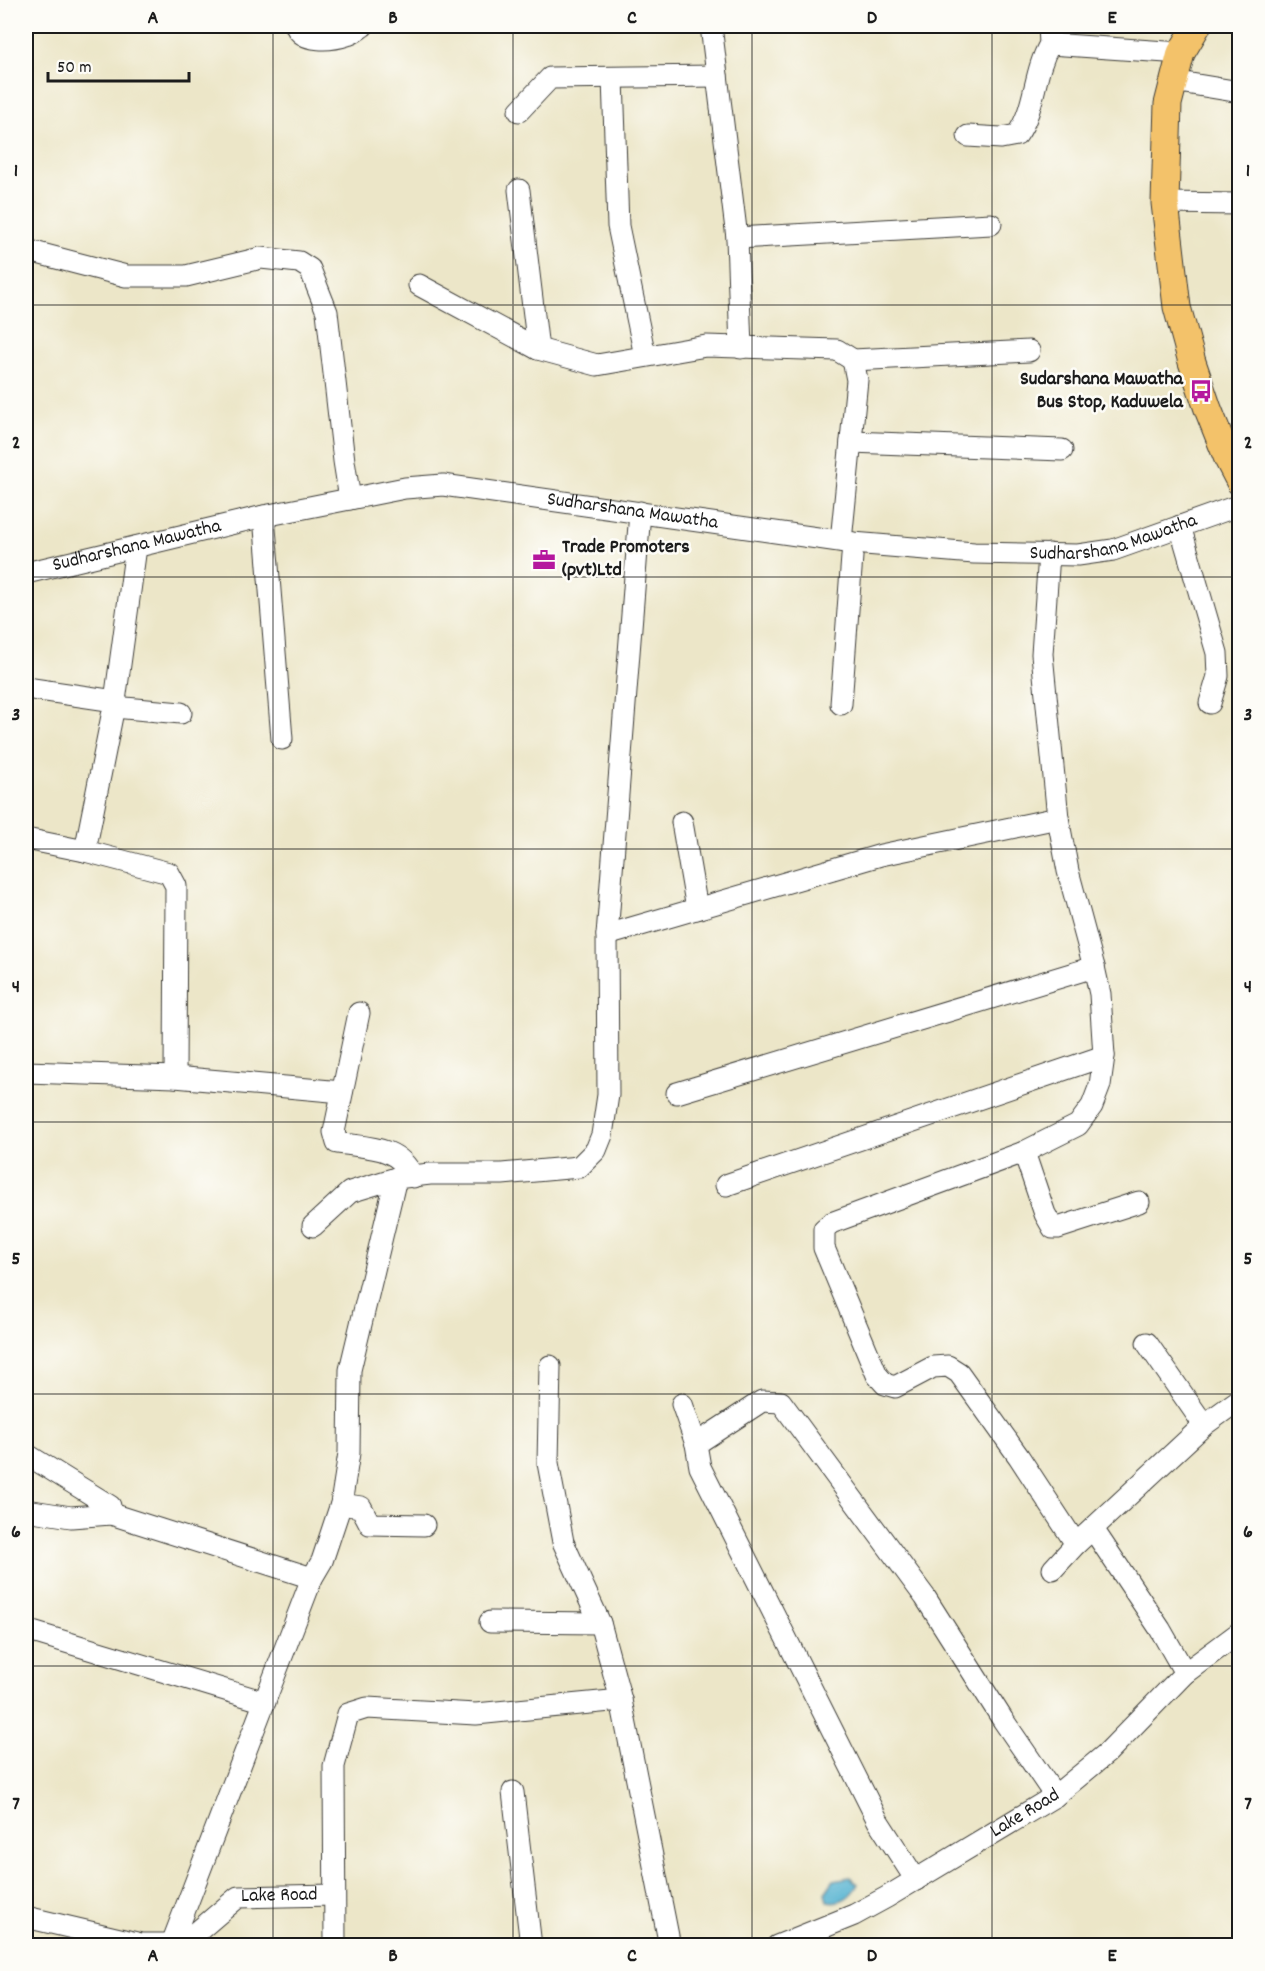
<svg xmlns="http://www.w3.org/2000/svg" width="1265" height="1971" font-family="Dekko,sans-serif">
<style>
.water{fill:#51b1d0;stroke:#366676;stroke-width:1.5}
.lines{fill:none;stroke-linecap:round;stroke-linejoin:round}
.minor-casing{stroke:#3b3a36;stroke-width:23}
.major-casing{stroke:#3b3a36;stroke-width:29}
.minor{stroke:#fff;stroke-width:21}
.major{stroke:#f3c26a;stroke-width:27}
.grid{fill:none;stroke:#1c1c1c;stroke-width:1.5;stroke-opacity:0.55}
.labels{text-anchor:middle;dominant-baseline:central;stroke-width:5;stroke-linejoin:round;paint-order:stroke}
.poi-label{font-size:20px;font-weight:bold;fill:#1c1c1c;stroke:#fdfcf7;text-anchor:end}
.street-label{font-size:20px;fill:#1c1c1c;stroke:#fdfcf7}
.neatline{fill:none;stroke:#1c1c1c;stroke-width:2}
.grid-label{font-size:20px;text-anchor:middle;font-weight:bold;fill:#1c1c1c}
</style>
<rect width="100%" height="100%" fill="#fdfcf7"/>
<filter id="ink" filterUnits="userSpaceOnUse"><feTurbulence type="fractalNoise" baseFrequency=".0167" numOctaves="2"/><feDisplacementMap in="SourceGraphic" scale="12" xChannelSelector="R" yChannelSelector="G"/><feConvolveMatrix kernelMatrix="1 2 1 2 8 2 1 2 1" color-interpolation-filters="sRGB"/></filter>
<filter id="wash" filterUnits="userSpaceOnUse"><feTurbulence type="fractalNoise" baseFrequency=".008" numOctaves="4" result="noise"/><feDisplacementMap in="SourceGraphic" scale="24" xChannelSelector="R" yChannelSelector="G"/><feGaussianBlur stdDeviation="1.35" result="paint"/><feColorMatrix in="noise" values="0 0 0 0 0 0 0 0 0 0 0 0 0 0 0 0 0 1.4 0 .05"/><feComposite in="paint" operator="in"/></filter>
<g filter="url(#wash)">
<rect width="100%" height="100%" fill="#ece6c8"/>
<path class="water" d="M 850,1877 L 858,1884 C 851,1897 842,1904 827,1901 L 825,1893 L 834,1880 Z"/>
</g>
<g filter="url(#ink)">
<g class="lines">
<g class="minor-casing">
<g id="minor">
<path d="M 296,26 C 303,43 332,40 347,35 C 353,34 358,29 363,26"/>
<path d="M 711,26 L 737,238 L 741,348"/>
<path d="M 1049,26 L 1050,44 L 1181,53"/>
<path d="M 613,78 L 618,226 L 645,356"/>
<path d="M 1173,81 L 1240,92"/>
<path d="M 519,111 L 550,78 L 717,76"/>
<path d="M 968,136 L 1001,138 L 1017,135 C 1036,108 1033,73 1050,44"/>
<path d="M 519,190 L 538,349"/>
<path d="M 1165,203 L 1240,204"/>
<path d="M 737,238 L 991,224"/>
<path d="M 26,250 L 126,276 L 186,276 L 261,258 L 299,262 L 310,269 L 327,312 L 344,461 L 350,499"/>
<path d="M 419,285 L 538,349 L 597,365 L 706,346 L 837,350 L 853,360 L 1029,351"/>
<path d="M 851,442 L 1062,450"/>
<path d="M 264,516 L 282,739"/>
<path d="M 1180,526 L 1217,653 L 1218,676 L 1210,703"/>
<path d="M 841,541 L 857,380 L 853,360"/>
<path d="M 1049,554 L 1042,654 L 1058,818 L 1068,871 L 1094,967 L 1100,994 L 1104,1056 L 1100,1085 L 1092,1106 L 1078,1125 L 1024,1152 L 831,1223 L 824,1229 L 824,1248 L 877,1375 L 885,1384 L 895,1387 L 933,1367 L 948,1366 L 959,1373 L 1019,1457 L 1076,1544"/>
<path id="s1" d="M 26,573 L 264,516 L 405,488 L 443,485 L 853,543 L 974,553 L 1078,555 L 1113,550 L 1240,505"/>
<path d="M 26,688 L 115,701"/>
<path d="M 841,704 L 853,543"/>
<path d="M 114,707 L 181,713"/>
<path d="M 682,822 L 697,909"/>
<path d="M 26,839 L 85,851 L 169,873 L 176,886 L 175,1077"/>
<path d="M 85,851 L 115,701 L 136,547"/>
<path d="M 607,935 L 881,855 L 1058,818"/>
<path d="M 359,1013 L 334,1132 L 337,1143 C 368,1148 398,1145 413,1177"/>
<path d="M 26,1072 L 175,1077 L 342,1092"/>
<path d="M 677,1093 L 1094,967"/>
<path d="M 1024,1152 L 1045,1214 L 1053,1228 L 1058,1228 L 1139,1202"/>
<path d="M 726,1185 L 1104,1056"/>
<path d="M 313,1226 L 350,1192 L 396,1178 L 430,1174 L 502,1174 L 579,1167 L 596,1150 L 602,1135 L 608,1095 L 607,935 L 640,512"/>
<path d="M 1147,1343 L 1204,1425"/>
<path d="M 550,1366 L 548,1463 L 563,1542 L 600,1623 L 621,1700 L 670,1946"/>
<path d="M 682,1404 L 696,1444 L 700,1467 L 878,1821 L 916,1880"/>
<path d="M 696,1444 L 762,1401 L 781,1402 L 925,1597 L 1003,1720 L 1055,1796"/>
<path d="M 26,1454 L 110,1506 L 111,1514"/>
<path d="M 341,1504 L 361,1507 L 370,1524 L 424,1525"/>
<path d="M 26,1510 L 71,1517 L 111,1514 L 312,1578"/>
<path d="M 1093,1529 L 1160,1629 L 1185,1673"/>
<path d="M 1053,1569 L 1076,1544 L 1204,1425 L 1240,1399"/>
<path d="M 490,1622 L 600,1623"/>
<path d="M 26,1630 L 265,1702"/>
<path d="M 513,1792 L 531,1946"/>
<path id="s2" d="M 26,1917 L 141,1944 L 171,1944 L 196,1933 L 238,1897 L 334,1895"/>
<path d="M 171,1946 L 312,1578 L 322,1561 L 341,1504 L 349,1453 L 350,1370 L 396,1178"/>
<path d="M 335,1946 L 334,1766 L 348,1714 L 367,1708 L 476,1714 L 621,1700"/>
<path id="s3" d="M 777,1946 L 854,1915 L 887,1897 L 1055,1796 L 1107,1753 L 1185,1673 L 1240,1632"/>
</g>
</g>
<g class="major-casing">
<path id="major" d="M 1197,26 L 1181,53 L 1168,104 L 1165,203 L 1177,307 L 1192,362 L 1208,409 L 1228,459 L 1240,482"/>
</g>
<use href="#minor" class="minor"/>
<use href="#major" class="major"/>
</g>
</g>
<path class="grid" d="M 273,26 L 273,1946M 513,26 L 513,1946M 752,26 L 752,1946M 992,26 L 992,1946M 26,305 L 1240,305M 26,577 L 1240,577M 26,849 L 1240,849M 26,1122 L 1240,1122M 26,1394 L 1240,1394M 26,1666 L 1240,1666"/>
<defs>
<g id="bus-bare" transform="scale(1.8)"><path d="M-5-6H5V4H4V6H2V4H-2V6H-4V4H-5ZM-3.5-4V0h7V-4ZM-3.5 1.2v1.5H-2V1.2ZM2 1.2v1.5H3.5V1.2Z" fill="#b5179e" stroke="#fdfcf7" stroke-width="2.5" paint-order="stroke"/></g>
<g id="office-bare" transform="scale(1.8)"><path d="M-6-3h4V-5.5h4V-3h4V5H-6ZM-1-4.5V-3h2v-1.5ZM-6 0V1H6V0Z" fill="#b5179e" stroke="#fdfcf7" stroke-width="2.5" paint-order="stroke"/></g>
</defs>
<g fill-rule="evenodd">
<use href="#bus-bare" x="1201" y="391"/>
<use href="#office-bare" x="544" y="560"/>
</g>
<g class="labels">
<g class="poi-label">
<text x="1183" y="380">Sudarshana Mawatha<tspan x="1183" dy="23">Bus Stop, Kaduwela</tspan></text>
<text x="562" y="548" text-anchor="start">Trade Promoters<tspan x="562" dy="23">(pvt)Ltd</tspan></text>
</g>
<g class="street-label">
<text stroke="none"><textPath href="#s1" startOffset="618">Sudharshana Mawatha</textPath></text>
<text stroke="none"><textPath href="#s1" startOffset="1104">Sudharshana Mawatha</textPath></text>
<text stroke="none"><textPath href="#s1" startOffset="114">Sudharshana Mawatha</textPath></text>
<text stroke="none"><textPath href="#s3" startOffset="282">Lake Road</textPath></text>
<text stroke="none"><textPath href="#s2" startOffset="272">Lake Road</textPath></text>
</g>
</g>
<rect width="1265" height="1971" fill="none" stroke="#fdfcf7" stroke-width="66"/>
<path d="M48 72v9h141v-9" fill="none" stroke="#1c1c1c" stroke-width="3"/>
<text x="57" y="72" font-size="18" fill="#1c1c1c" stroke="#fdfcf7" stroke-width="4.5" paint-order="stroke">50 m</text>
<rect x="33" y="33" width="1199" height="1905" class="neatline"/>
<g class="grid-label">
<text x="153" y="23">A</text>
<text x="393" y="23">B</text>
<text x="632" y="23">C</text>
<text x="872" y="23">D</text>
<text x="1112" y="23">E</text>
<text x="16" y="176">1</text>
<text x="1248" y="176">1</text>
<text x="16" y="448">2</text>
<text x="1248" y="448">2</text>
<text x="16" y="720">3</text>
<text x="1248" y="720">3</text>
<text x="16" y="992">4</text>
<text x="1248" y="992">4</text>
<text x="16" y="1264">5</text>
<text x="1248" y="1264">5</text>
<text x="16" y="1537">6</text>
<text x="1248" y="1537">6</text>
<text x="16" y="1809">7</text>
<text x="1248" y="1809">7</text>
<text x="153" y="1961">A</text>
<text x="393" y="1961">B</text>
<text x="632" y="1961">C</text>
<text x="872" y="1961">D</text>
<text x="1112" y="1961">E</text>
</g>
</svg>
